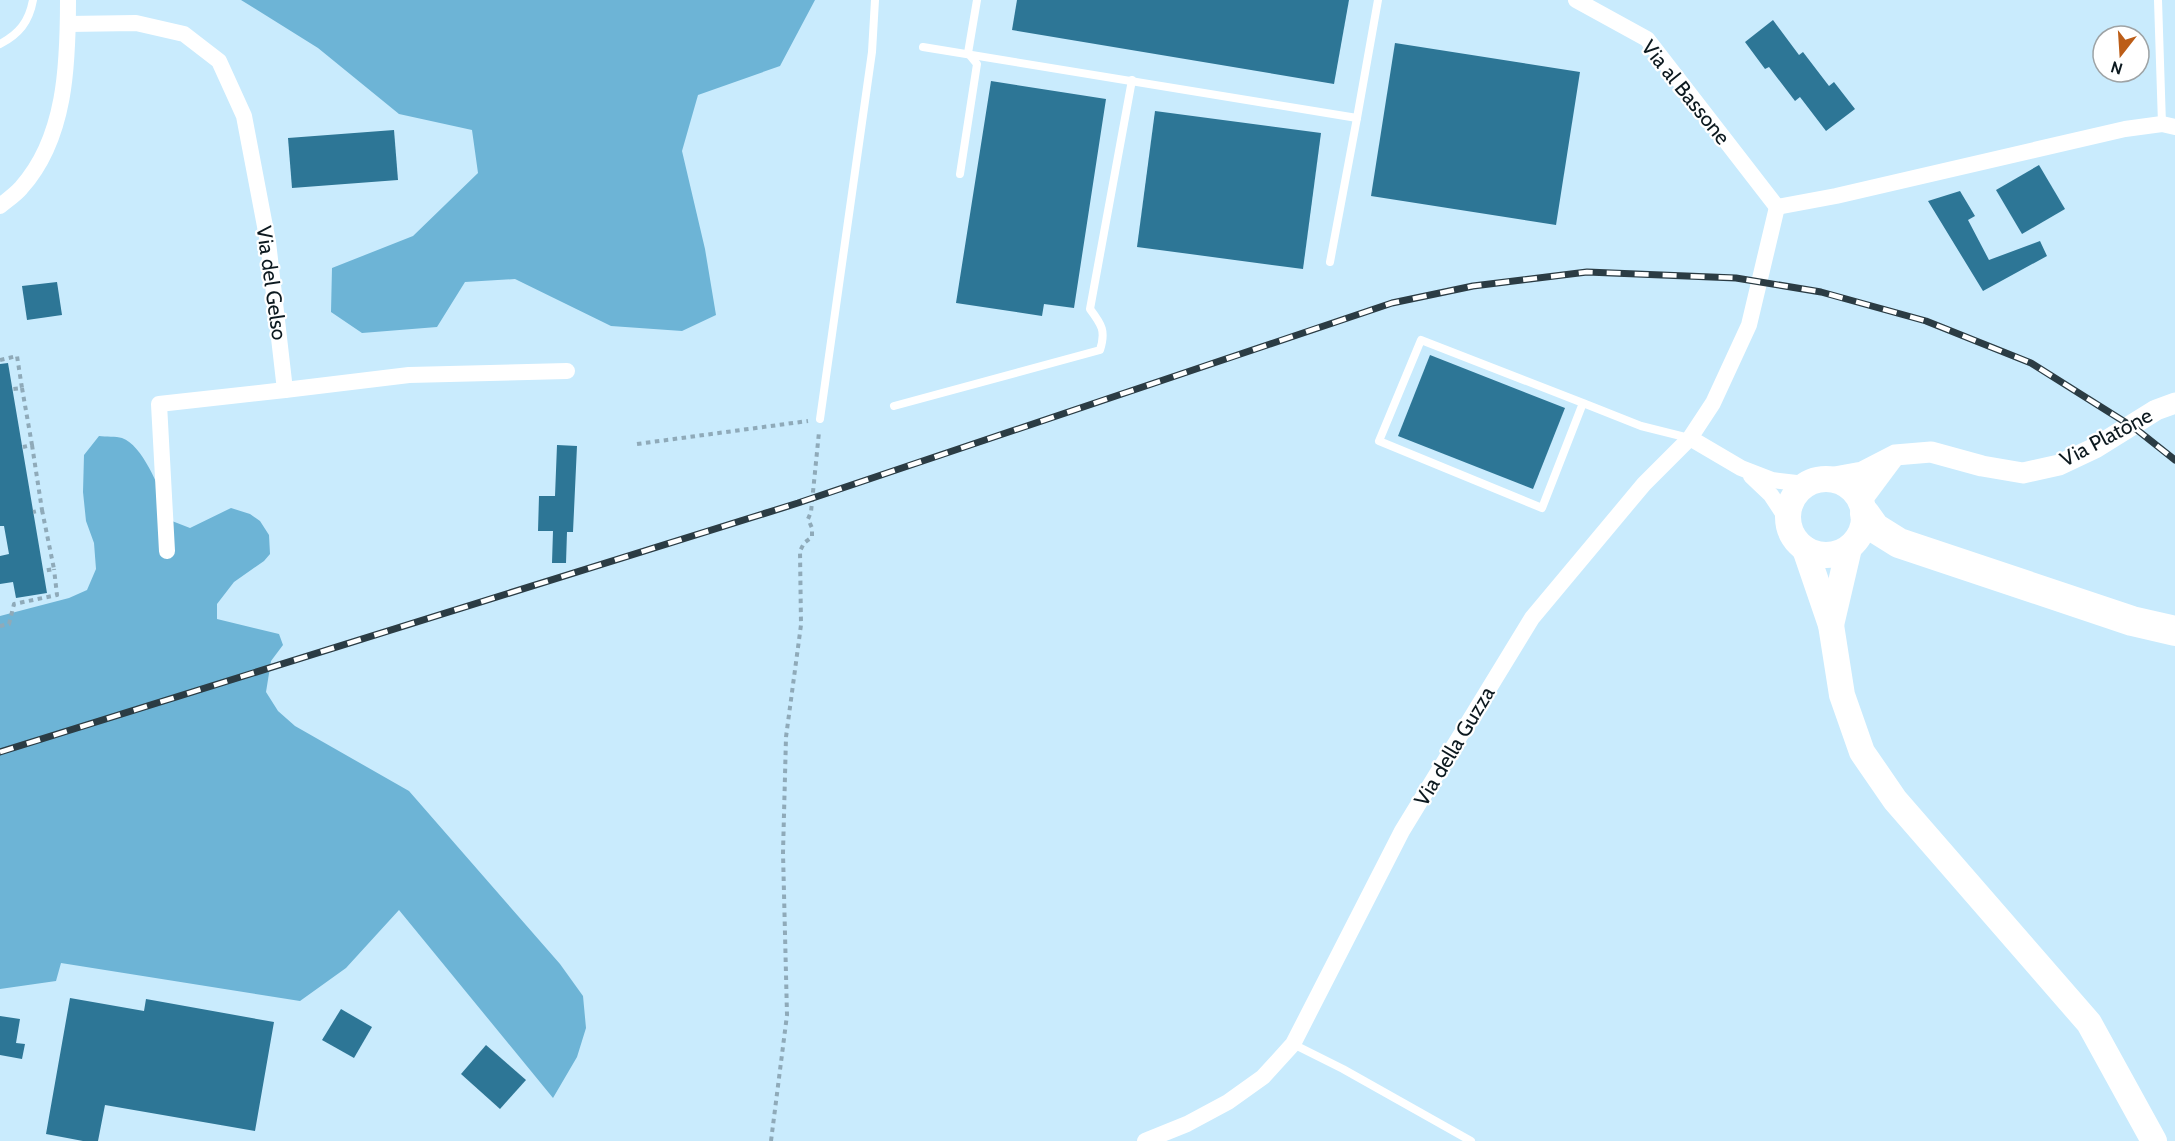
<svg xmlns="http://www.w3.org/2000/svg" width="2175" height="1141" font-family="Cabin,sans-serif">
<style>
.forest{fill:#6db4d6}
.building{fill:#2d7696}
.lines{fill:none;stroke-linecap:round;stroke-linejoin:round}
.path{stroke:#8faab9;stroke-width:4;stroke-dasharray:4.5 4.5;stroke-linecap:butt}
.service{stroke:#fff;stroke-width:8}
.minor{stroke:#fff;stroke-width:16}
.tertiary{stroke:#fff;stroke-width:21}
.primary{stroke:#fff;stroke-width:26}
.motorway{stroke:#fff;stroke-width:30}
.rail-casing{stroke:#2b3c44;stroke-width:7}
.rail{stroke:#fff;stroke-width:4.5;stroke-dasharray:14;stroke-linecap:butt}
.labels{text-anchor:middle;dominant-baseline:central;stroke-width:4.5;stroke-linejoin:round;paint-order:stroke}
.street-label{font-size:21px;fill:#0c191f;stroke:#fff}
</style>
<rect width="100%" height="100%" fill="#c9ebfd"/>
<g class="forest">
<path d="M 241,0 L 815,0 L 780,66 L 698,95 L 682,151 L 705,249 L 716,315 L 682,331 L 611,326 L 515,279 L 465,282 L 437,327 L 362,333 L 331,312 L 332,268 L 413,236 L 478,173 L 472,130 L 399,114 L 318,48 Z"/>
<path d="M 99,436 C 106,437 116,436 122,438 C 146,447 163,499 172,521 L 190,528 L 231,508 L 250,514 L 260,521 L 269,535 L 270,554 L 264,561 L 234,582 L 217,604 L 217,619 L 279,634 L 283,645 L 271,661 L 266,692 L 278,711 L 295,726 L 409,791 L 560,964 L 583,996 L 586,1028 L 577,1057 L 553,1098 L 399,910 L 346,968 L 300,1001 L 61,963 L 56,981 L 0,989 L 0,616 L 69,598 L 87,590 L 96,569 L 94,543 L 86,521 L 83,492 L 84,455 Z"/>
</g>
<g class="building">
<path d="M 1017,0 L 1349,0 L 1334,84 L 1012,30 Z"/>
<path d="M 1773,20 L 1799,55 L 1803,52 L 1829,86 L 1834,82 L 1855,109 L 1826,131 L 1800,97 L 1795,101 L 1769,67 L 1765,69 L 1745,42 Z"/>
<path d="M 1395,43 L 1580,72 L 1556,225 L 1371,196 Z"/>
<path d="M 991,81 L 1106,99 L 1074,308 L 1044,304 L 1042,316 L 956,303 Z"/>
<path d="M 1155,111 L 1321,133 L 1303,269 L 1137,247 Z"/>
<path d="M 394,130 L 398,180 L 292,188 L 288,138 Z"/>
<path d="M 2039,165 L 2065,209 L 2022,234 L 1996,190 Z"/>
<path d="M 1960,191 L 1975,216 L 1968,220 L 1989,260 L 2040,241 L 2047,256 L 1983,291 L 1928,201 Z"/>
<path d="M 57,282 L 62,315 L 27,320 L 22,286 Z"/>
<path d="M 1430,355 L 1565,408 L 1533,489 L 1398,436 Z"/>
<path d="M 8,363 L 47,593 L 16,598 L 13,582 L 0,584 L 0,556 L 9,554 L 4,526 L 0,526 L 0,364 Z"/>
<path d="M 557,445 L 577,446 L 573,532 L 567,532 L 566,563 L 552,563 L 553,531 L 538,531 L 539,496 L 555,496 Z"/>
<path d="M 70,998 L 144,1011 L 146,999 L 274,1022 L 255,1131 L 105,1105 L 98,1141 L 83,1141 L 46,1134 Z"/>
<path d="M 341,1009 L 372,1027 L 354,1058 L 322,1040 Z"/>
<path d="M 0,1016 L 20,1019 L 16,1043 L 25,1044 L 22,1059 L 0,1055 Z"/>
<path d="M 486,1045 L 526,1080 L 500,1109 L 461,1074 Z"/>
</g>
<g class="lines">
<g class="path">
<path d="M 0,360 L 17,356 L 22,388 L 13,389"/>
<path d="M 22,388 L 32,445 L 23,447"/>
<path d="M 637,444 L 808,421"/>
<path d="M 32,445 L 42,510 L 33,512"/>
<path d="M 42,510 L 54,569 L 43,571"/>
<path d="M 0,626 L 9,624 L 14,604 L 57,595 L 54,569"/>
<path d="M 771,1141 L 787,1015 L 783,853 L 786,737 L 801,625 L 800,551 L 804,543 L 812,537 L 812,528 L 808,519 L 811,512 L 819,432"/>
</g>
<g class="service">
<path d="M 2158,0 L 2162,124"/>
<path d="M 0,44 C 19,34 29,22 33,0"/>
<path d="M 923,47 L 1357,118 L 1378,0"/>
<path d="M 960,174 L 977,64 L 968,53 L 977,0"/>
<path d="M 1330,262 L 1357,118"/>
<path d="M 1583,403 L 1421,340 L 1379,441 L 1542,508 L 1583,403 L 1641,426 L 1689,438"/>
<path d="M 894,406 L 1100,350 C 1106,331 1102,325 1090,309 L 1132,80"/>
<path d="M 820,419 L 872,52 L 875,0"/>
<path d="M 1293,1044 L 1343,1069 L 1471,1141"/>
</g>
<g class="minor">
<path d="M 1576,0 L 1647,39 L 1777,207"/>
<path d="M 68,24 L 136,23 L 184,34 L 219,61 L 244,116 L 268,242 L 285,390 L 409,375 L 567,371"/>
<path d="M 0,206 C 7,200 15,195 21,188 C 66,138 68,64 68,0"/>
<path d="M 1777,207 L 1836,196 L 2125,129 L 2162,124 L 2175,127"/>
<path d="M 1690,438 L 1741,468 L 1772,480 L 1805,484"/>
<path d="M 1751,476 L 1771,495 L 1788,521"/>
<path d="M 167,551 L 159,404 L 285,390"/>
<path d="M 1145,1141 L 1187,1124 L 1228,1102 L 1263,1077 L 1293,1044 L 1402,831 L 1532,618 L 1644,484 L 1690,438 L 1713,403 L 1749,325 L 1777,207"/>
</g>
<g class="tertiary">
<path d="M 1829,478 L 1862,472 L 1895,455 L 1931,452 L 1982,466 L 2023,473 L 2059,465 L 2095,448 L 2156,410 L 2175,403"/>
<path d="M 1861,501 L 1893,458"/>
</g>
<g class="primary">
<circle cx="1826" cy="517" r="38"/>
<path d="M 1805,549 L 1831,625 L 1842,695 L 1862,752 L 1895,800 L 2089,1023 L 2154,1141"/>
<path d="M 1831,625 L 1849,548"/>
</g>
<path class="motorway" d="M 1865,514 L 1875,528 L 1899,543 L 2132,621 L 2175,631"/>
<g class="rail-casing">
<path id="rail" d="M 0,752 L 798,503 L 1392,303 L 1473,286 L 1587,272 L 1736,278 L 1821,292 L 1926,321 L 2031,363 L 2136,429 L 2175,460"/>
</g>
<use href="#rail" class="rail"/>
</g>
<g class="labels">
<g class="street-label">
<text transform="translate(1686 92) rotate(51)">Via al Bassone</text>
<text transform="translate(272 283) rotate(82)">Via del Gelso</text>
<text transform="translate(2106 437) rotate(-28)">Via Platone</text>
<text transform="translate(1454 746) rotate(-59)">Via della Guzza</text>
</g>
</g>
<g transform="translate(2121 54) rotate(197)"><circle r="28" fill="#ffffff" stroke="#9ea3a5" stroke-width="1.5"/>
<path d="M0-4.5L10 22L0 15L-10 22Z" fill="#bc5d17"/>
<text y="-9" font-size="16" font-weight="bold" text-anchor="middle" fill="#0c191f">N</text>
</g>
</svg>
